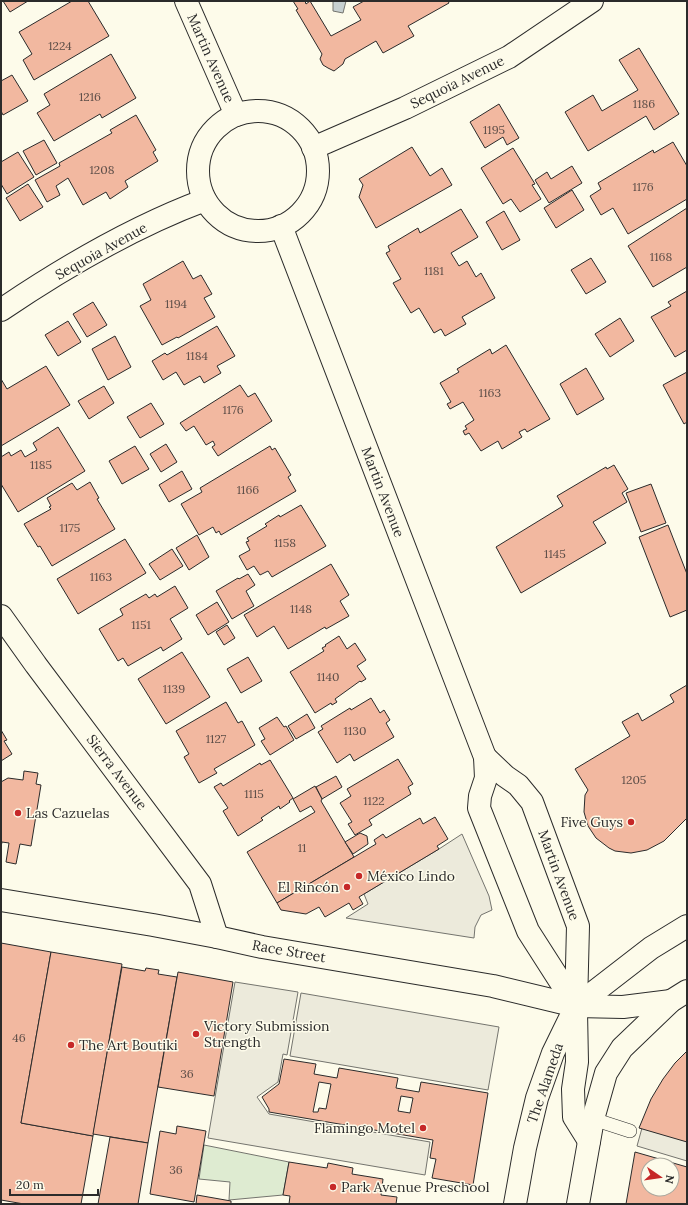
<svg xmlns="http://www.w3.org/2000/svg" width="688" height="1205" font-family="Lora,serif">
<style>
.green{fill:#deebd1;stroke:#74746e}
.parking{fill:#eceadb;stroke:#74746e}
.water{fill:#c7d0d0;stroke:#74746e}
.building{fill:#f2b8a0;stroke:#2b2b2b;fill-rule:evenodd}
.lines{fill:none;stroke-linecap:round;stroke-linejoin:round}
.service-casing{stroke:#2b2b2b;stroke-width:14}
.minor-casing{stroke:#2b2b2b;stroke-width:24}
.secondary-casing{stroke:#2b2b2b;stroke-width:24}
.primary-casing{stroke:#2b2b2b;stroke-width:24}
.service{stroke:#fdfbea;stroke-width:13}
.minor{stroke:#fdfbea;stroke-width:22}
.secondary{stroke:#fdfbea;stroke-width:22}
.primary{stroke:#fdfbea;stroke-width:22}
.poi-dot{fill:#c62828;stroke:#fdfbea;stroke-width:1.5}
.labels{text-anchor:middle;dominant-baseline:central;stroke-width:3;stroke-linejoin:round;paint-order:stroke}
.number-label{font-size:12px;fill:#5d4e48}
.street-label{font-size:14px;fill:#2b2b2b;stroke:#fdfbea}
.poi-label{font-size:14px;fill:#2b2b2b;stroke:#fdfbea;text-anchor:start}
</style>
<rect width="100%" height="100%" fill="#fdfbea"/>
<path class="green" d="M 204,1145 L 289,1162 L 283,1195 L 229,1200 L 230,1182 L 199,1179 Z"/>
<g class="parking">
<path d="M 462,834 L 489,896 L 492,910 L 481,915 L 475,927 L 474,938 L 346,918 L 368,904 L 364,894 L 439,849 Z"/>
<path d="M 235,982 L 298,992 L 287,1055 L 283,1054 L 278,1082 L 257,1097 L 269,1114 L 430,1142 L 425,1175 L 208,1138 Z"/>
<path d="M 301,993 L 499,1027 L 488,1090 L 290,1056 Z"/>
<path d="M 642,1128 L 687,1141 L 687,1161 L 637,1146 Z"/>
</g>
<path class="water" d="M 333,1 L 346,1 L 343,13 L 333,11 Z"/>
<g class="building">
<path d="M 3,1 L 28,1 L 10,12 Z"/>
<path d="M 72,1 L 88,1 L 109,36 L 34,80 L 23,60 L 32,54 L 19,32 Z"/>
<path d="M 293,1 L 305,1 L 306,4 L 310,1 L 331,36 L 361,20 L 353,7 L 364,1 L 448,1 L 449,3 L 408,26 L 414,36 L 383,53 L 376,41 L 345,59 L 343,64 L 334,71 L 328,68 L 323,65 L 320,59 L 322,54 L 296,10 L 298,9 Z"/>
<path d="M 639,48 L 679,114 L 654,130 L 646,116 L 588,151 L 565,112 L 593,95 L 602,111 L 638,90 L 619,60 Z"/>
<path d="M 111,54 L 136,98 L 102,118 L 100,114 L 54,141 L 37,113 L 50,105 L 44,94 Z"/>
<path d="M 12,75 L 28,101 L 3,115 L 1,111 L 1,81 Z"/>
<path d="M 499,104 L 519,138 L 507,145 L 503,137 L 485,148 L 470,122 Z"/>
<path d="M 136,115 L 156,150 L 153,152 L 158,161 L 125,181 L 128,187 L 110,199 L 106,192 L 83,205 L 68,178 L 56,186 L 60,195 L 47,202 L 35,180 L 60,166 L 59,163 L 112,133 L 110,130 Z"/>
<path d="M 44,140 L 57,163 L 36,175 L 23,151 Z"/>
<path d="M 673,142 L 687,166 L 687,199 L 628,234 L 613,208 L 601,215 L 590,196 L 601,189 L 598,183 L 653,150 L 654,153 Z"/>
<path d="M 412,147 L 430,176 L 442,168 L 452,185 L 376,228 L 359,197 L 363,185 L 359,179 Z"/>
<path d="M 513,148 L 535,184 L 532,185 L 541,199 L 520,212 L 511,199 L 503,204 L 481,168 Z"/>
<path d="M 18,152 L 34,177 L 7,194 L 1,184 L 1,162 Z"/>
<path d="M 572,166 L 582,183 L 549,203 L 535,180 L 547,172 L 551,179 Z"/>
<path d="M 28,184 L 43,207 L 20,221 L 6,198 Z"/>
<path d="M 572,190 L 584,210 L 556,228 L 544,208 Z"/>
<path d="M 687,208 L 687,267 L 653,287 L 628,246 Z"/>
<path d="M 461,209 L 478,237 L 451,253 L 459,266 L 467,261 L 476,277 L 481,273 L 495,298 L 462,317 L 466,324 L 445,336 L 441,329 L 434,333 L 419,308 L 411,313 L 393,283 L 401,279 L 386,253 L 390,251 L 388,246 L 418,228 L 420,233 Z"/>
<path d="M 504,211 L 520,240 L 502,250 L 486,222 Z"/>
<path d="M 591,258 L 606,282 L 586,294 L 571,270 Z"/>
<path d="M 183,261 L 193,279 L 201,275 L 212,294 L 204,298 L 215,317 L 178,338 L 177,337 L 162,345 L 140,306 L 151,300 L 143,284 Z"/>
<path d="M 687,291 L 687,350 L 675,357 L 651,317 L 671,306 L 668,302 Z"/>
<path d="M 93,302 L 107,325 L 87,337 L 73,314 Z"/>
<path d="M 620,318 L 634,341 L 610,357 L 595,334 Z"/>
<path d="M 68,321 L 81,342 L 58,356 L 45,335 Z"/>
<path d="M 217,326 L 235,356 L 217,366 L 221,373 L 204,383 L 200,376 L 184,385 L 176,372 L 163,380 L 152,361 L 165,353 L 167,355 Z"/>
<path d="M 115,336 L 131,367 L 108,380 L 92,349 Z"/>
<path d="M 506,345 L 550,419 L 527,432 L 525,429 L 519,432 L 522,437 L 502,449 L 498,441 L 481,451 L 469,433 L 465,435 L 463,431 L 467,429 L 465,426 L 474,420 L 463,402 L 450,409 L 447,404 L 451,402 L 440,383 L 459,372 L 457,369 L 490,349 L 492,354 Z"/>
<path d="M 46,366 L 70,405 L 1,446 L 1,379 L 7,389 Z"/>
<path d="M 586,368 L 604,399 L 577,415 L 560,384 Z"/>
<path d="M 687,372 L 687,422 L 684,424 L 663,385 Z"/>
<path d="M 240,385 L 248,397 L 255,393 L 272,421 L 218,456 L 212,447 L 215,445 L 213,441 L 206,445 L 194,426 L 186,431 L 180,423 Z"/>
<path d="M 104,386 L 114,403 L 89,419 L 78,401 Z"/>
<path d="M 151,403 L 164,424 L 140,438 L 127,417 Z"/>
<path d="M 58,427 L 85,471 L 18,512 L 1,484 L 1,457 L 9,452 L 11,456 L 21,450 L 25,457 L 37,450 L 33,443 Z"/>
<path d="M 166,444 L 177,462 L 161,472 L 150,454 Z"/>
<path d="M 135,446 L 149,469 L 122,484 L 109,461 Z"/>
<path d="M 270,446 L 272,450 L 275,448 L 291,475 L 288,477 L 296,491 L 221,535 L 219,531 L 216,533 L 213,527 L 199,535 L 181,504 L 202,492 L 200,488 Z"/>
<path d="M 614,465 L 628,489 L 622,493 L 627,502 L 593,522 L 606,543 L 521,593 L 496,547 L 563,506 L 557,496 L 606,467 L 607,469 Z"/>
<path d="M 182,471 L 192,489 L 169,502 L 159,485 Z"/>
<path d="M 90,482 L 99,498 L 97,499 L 115,529 L 52,566 L 40,546 L 38,547 L 24,524 L 51,509 L 49,507 L 51,506 L 47,498 L 72,483 L 77,490 Z"/>
<path d="M 651,484 L 666,523 L 641,532 L 626,493 Z"/>
<path d="M 301,505 L 326,546 L 272,577 L 268,571 L 260,575 L 254,566 L 247,570 L 239,556 L 250,550 L 246,542 L 249,541 L 247,538 L 267,526 L 265,524 L 279,515 L 280,517 Z"/>
<path d="M 668,525 L 687,574 L 687,610 L 670,617 L 639,537 Z"/>
<path d="M 197,535 L 209,557 L 189,570 L 176,548 Z"/>
<path d="M 125,539 L 146,573 L 78,614 L 57,579 Z"/>
<path d="M 172,549 L 183,566 L 160,580 L 149,564 Z"/>
<path d="M 331,564 L 349,595 L 340,601 L 349,616 L 326,629 L 325,627 L 288,649 L 274,626 L 257,637 L 244,615 Z"/>
<path d="M 248,574 L 255,585 L 246,591 L 254,606 L 232,619 L 216,591 L 238,578 L 239,579 Z"/>
<path d="M 175,586 L 188,608 L 170,619 L 182,639 L 163,651 L 161,647 L 128,666 L 123,658 L 118,661 L 99,629 L 123,615 L 120,609 L 146,594 L 149,598 L 155,594 L 157,597 Z"/>
<path d="M 217,602 L 229,622 L 208,635 L 196,615 Z"/>
<path d="M 227,625 L 235,638 L 224,645 L 216,632 Z"/>
<path d="M 339,636 L 347,649 L 355,643 L 366,660 L 357,666 L 366,679 L 361,682 L 360,681 L 335,699 L 337,702 L 332,705 L 331,703 L 315,713 L 290,672 L 324,651 L 322,648 L 326,646 L 325,645 Z"/>
<path d="M 182,652 L 210,697 L 166,724 L 138,679 Z"/>
<path d="M 248,657 L 262,681 L 241,693 L 227,669 Z"/>
<path d="M 687,685 L 687,818 L 664,841 L 647,850 L 631,853 L 615,851 L 609,848 L 596,838 L 588,826 L 584,812 L 585,795 L 588,790 L 575,769 L 630,736 L 622,722 L 638,713 L 642,721 L 674,702 L 670,695 Z"/>
<path d="M 371,698 L 380,713 L 384,710 L 390,720 L 386,723 L 394,737 L 354,761 L 350,754 L 337,763 L 318,732 L 323,729 L 321,726 L 350,708 L 351,710 Z"/>
<path d="M 226,702 L 238,723 L 242,721 L 255,745 L 214,769 L 217,773 L 199,783 L 184,757 L 189,754 L 176,731 Z"/>
<path d="M 307,714 L 315,728 L 296,739 L 288,726 Z"/>
<path d="M 277,717 L 284,727 L 286,726 L 294,740 L 270,755 L 261,741 L 265,739 L 259,728 Z"/>
<path d="M 1,730 L 7,740 L 4,741 L 12,754 L 1,761 Z"/>
<path d="M 398,759 L 413,784 L 408,787 L 411,794 L 369,820 L 372,825 L 355,835 L 348,824 L 352,822 L 340,803 L 351,796 L 347,789 Z"/>
<path d="M 270,760 L 293,798 L 289,801 L 290,802 L 280,809 L 279,806 L 261,818 L 263,820 L 238,836 L 223,811 L 228,808 L 214,787 L 221,783 L 223,786 L 260,763 L 261,765 Z"/>
<path d="M 24,771 L 38,773 L 36,784 L 41,785 L 31,846 L 20,844 L 16,864 L 6,862 L 9,843 L 2,842 L 1,847 L 1,782 L 8,778 L 23,780 Z"/>
<path d="M 336,776 L 342,787 L 322,799 L 316,787 Z"/>
<path d="M 315,786 L 322,799 L 321,801 L 354,857 L 277,903 L 247,852 L 315,812 L 311,806 L 300,812 L 293,799 Z"/>
<path d="M 435,817 L 448,839 L 437,846 L 439,849 L 359,897 L 363,904 L 353,910 L 349,903 L 325,917 L 319,907 L 306,914 L 281,910 L 277,903 L 376,844 L 374,840 L 383,834 L 386,838 L 420,818 L 423,824 Z"/>
<path d="M 360,833 L 367,836 L 368,844 L 353,854 L 345,842 Z"/>
<path d="M 1,943 L 51,952 L 21,1123 L 93,1136 L 81,1204 L 24,1204 L 1,1200 Z"/>
<path d="M 51,952 L 122,964 L 93,1136 L 21,1123 Z"/>
<path d="M 122,967 L 145,971 L 146,968 L 159,970 L 158,974 L 177,977 L 148,1143 L 93,1134 Z"/>
<path d="M 178,972 L 233,982 L 214,1096 L 158,1087 Z"/>
<path d="M 687,1051 L 687,1142 L 639,1128 L 651,1099 L 663,1079 L 675,1063 Z"/>
<path d="M 284,1059 L 316,1064 L 314,1074 L 337,1078 L 339,1068 L 398,1078 L 396,1088 L 419,1092 L 421,1082 L 488,1093 L 473,1185 L 432,1178 L 436,1159 L 430,1158 L 433,1140 L 269,1112 L 269,1109 L 262,1097 L 279,1084 ZM 319,1082 L 331,1084 L 326,1109 L 319,1108 L 318,1112 L 313,1112 ZM 401,1096 L 413,1098 L 410,1113 L 398,1111 Z"/>
<path d="M 177,1126 L 206,1131 L 194,1202 L 150,1194 L 160,1131 L 176,1134 Z"/>
<path d="M 110,1137 L 148,1143 L 138,1204 L 98,1204 Z"/>
<path d="M 635,1152 L 687,1167 L 687,1204 L 626,1204 ZM 648,1165 L 672,1165 L 672,1189 L 648,1189 Z"/>
<path d="M 289,1162 L 327,1168 L 328,1163 L 353,1168 L 352,1174 L 383,1179 L 381,1195 L 397,1197 L 396,1204 L 289,1204 L 290,1196 L 283,1195 Z"/>
<path d="M 197,1195 L 231,1201 L 231,1204 L 196,1204 Z"/>
</g>
<g class="lines">
<g class="service-casing">
<path id="service" d="M 593,1119 L 630,1131"/>
</g>
<g class="minor-casing">
<g id="minor">
<path d="M 186,1 L 236,115"/>
<circle cx="258" cy="171" r="60"/>
<path d="M 313,148 L 405,108 L 509,57 L 592,1"/>
<path d="M 281,226 L 485,757 L 486,778 L 480,796 L 479,808 L 528,931 L 576,1006"/>
<path d="M 1,310 C 63,268 135,226 205,200"/>
<path d="M 1,616 L 36,665 L 200,884 L 217,937"/>
<path d="M 485,757 L 505,776 L 518,785 L 532,802 L 578,926 L 576,1006"/>
</g>
</g>
<g class="secondary-casing">
<path id="secondary" d="M 1,900 L 153,925 L 217,937 L 262,947 L 493,986 L 576,1006"/>
</g>
<g class="primary-casing">
<g id="primary">
<path d="M 576,1006 L 623,1007 L 671,1001"/>
<path d="M 576,1011 L 577,1062 L 573,1089 L 574,1117 L 589,1141"/>
<path d="M 515,1204 L 525,1148 L 537,1098 L 553,1053 L 576,1006 L 651,948 L 687,926"/>
<path d="M 578,1204 L 593,1119 L 606,1073 L 622,1048 L 671,1001 L 687,991"/>
</g>
</g>
<use href="#service" class="service"/>
<use href="#minor" class="minor"/>
<use href="#secondary" class="secondary"/>
<use href="#primary" class="primary"/>
</g>
<g class="poi-dot">
<circle cx="18" cy="813" r="4"/>
<circle cx="631" cy="822" r="4"/>
<circle cx="359" cy="876" r="4"/>
<circle cx="347" cy="887" r="4"/>
<circle cx="196" cy="1034" r="4"/>
<circle cx="71" cy="1045" r="4"/>
<circle cx="423" cy="1128" r="4"/>
<circle cx="333" cy="1187" r="4"/>
</g>
<g class="labels">
<g class="number-label">
<text x="60" y="45">1224</text>
<text x="90" y="96">1216</text>
<text x="644" y="103">1186</text>
<text x="494" y="129">1195</text>
<text x="102" y="169">1208</text>
<text x="643" y="186">1176</text>
<text x="661" y="256">1168</text>
<text x="434" y="270">1181</text>
<text x="176" y="303">1194</text>
<text x="197" y="355">1184</text>
<text x="490" y="392">1163</text>
<text x="233" y="409">1176</text>
<text x="41" y="464">1185</text>
<text x="248" y="489">1166</text>
<text x="70" y="527">1175</text>
<text x="285" y="542">1158</text>
<text x="555" y="553">1145</text>
<text x="101" y="576">1163</text>
<text x="301" y="608">1148</text>
<text x="141" y="624">1151</text>
<text x="328" y="676">1140</text>
<text x="174" y="688">1139</text>
<text x="355" y="730">1130</text>
<text x="216" y="738">1127</text>
<text x="634" y="779">1205</text>
<text x="254" y="793">1115</text>
<text x="374" y="800">1122</text>
<text x="302" y="847">11</text>
<text x="19" y="1037">46</text>
<text x="187" y="1073">36</text>
<text x="176" y="1169">36</text>
</g>
<g class="street-label">
<text transform="translate(211 58) rotate(66)">Martin Avenue</text>
<text transform="translate(457 82) rotate(-26)">Sequoia Avenue</text>
<text transform="translate(101 251) rotate(-29)">Sequoia Avenue</text>
<text transform="translate(383 492) rotate(69)">Martin Avenue</text>
<text transform="translate(117 772) rotate(53)">Sierra Avenue</text>
<text transform="translate(559 875) rotate(70)">Martin Avenue</text>
<text transform="translate(289 951) rotate(10)">Race Street</text>
<text transform="translate(545 1083) rotate(-71)">The Alameda</text>
</g>
<g class="poi-label">
<text x="26" y="813">Las Cazuelas</text>
<text x="623" y="822" text-anchor="end">Five Guys</text>
<text x="367" y="876">México Lindo</text>
<text x="339" y="887" text-anchor="end">El Rincón</text>
<text x="204" y="1026">Victory Submission<tspan x="204" dy="16">Strength</tspan></text>
<text x="79" y="1045">The Art Boutiki</text>
<text x="415" y="1128" text-anchor="end">Flamingo Motel</text>
<text x="341" y="1187">Park Avenue Preschool</text>
</g>
</g>
<rect width="688" height="1205" fill="none" stroke="#2b2b2b" stroke-width="4"/>
<g transform="translate(660 1177) rotate(103)"><circle r="19" fill="#fdfbea" stroke="#a9a89e"/>
<path d="M0-3L7 15L0 10L-7 15Z" fill="#c62828"/>
<text y="-6" font-size="11" font-weight="bold" text-anchor="middle" fill="#2b2b2b">N</text>
</g>
<path d="M10 1189v6h88v-6" fill="none" stroke="#2b2b2b" stroke-width="2"/>
<text x="16" y="1189" font-size="12" fill="#2b2b2b" stroke="#fdfbea" stroke-width="3" paint-order="stroke">20 m</text>
</svg>
